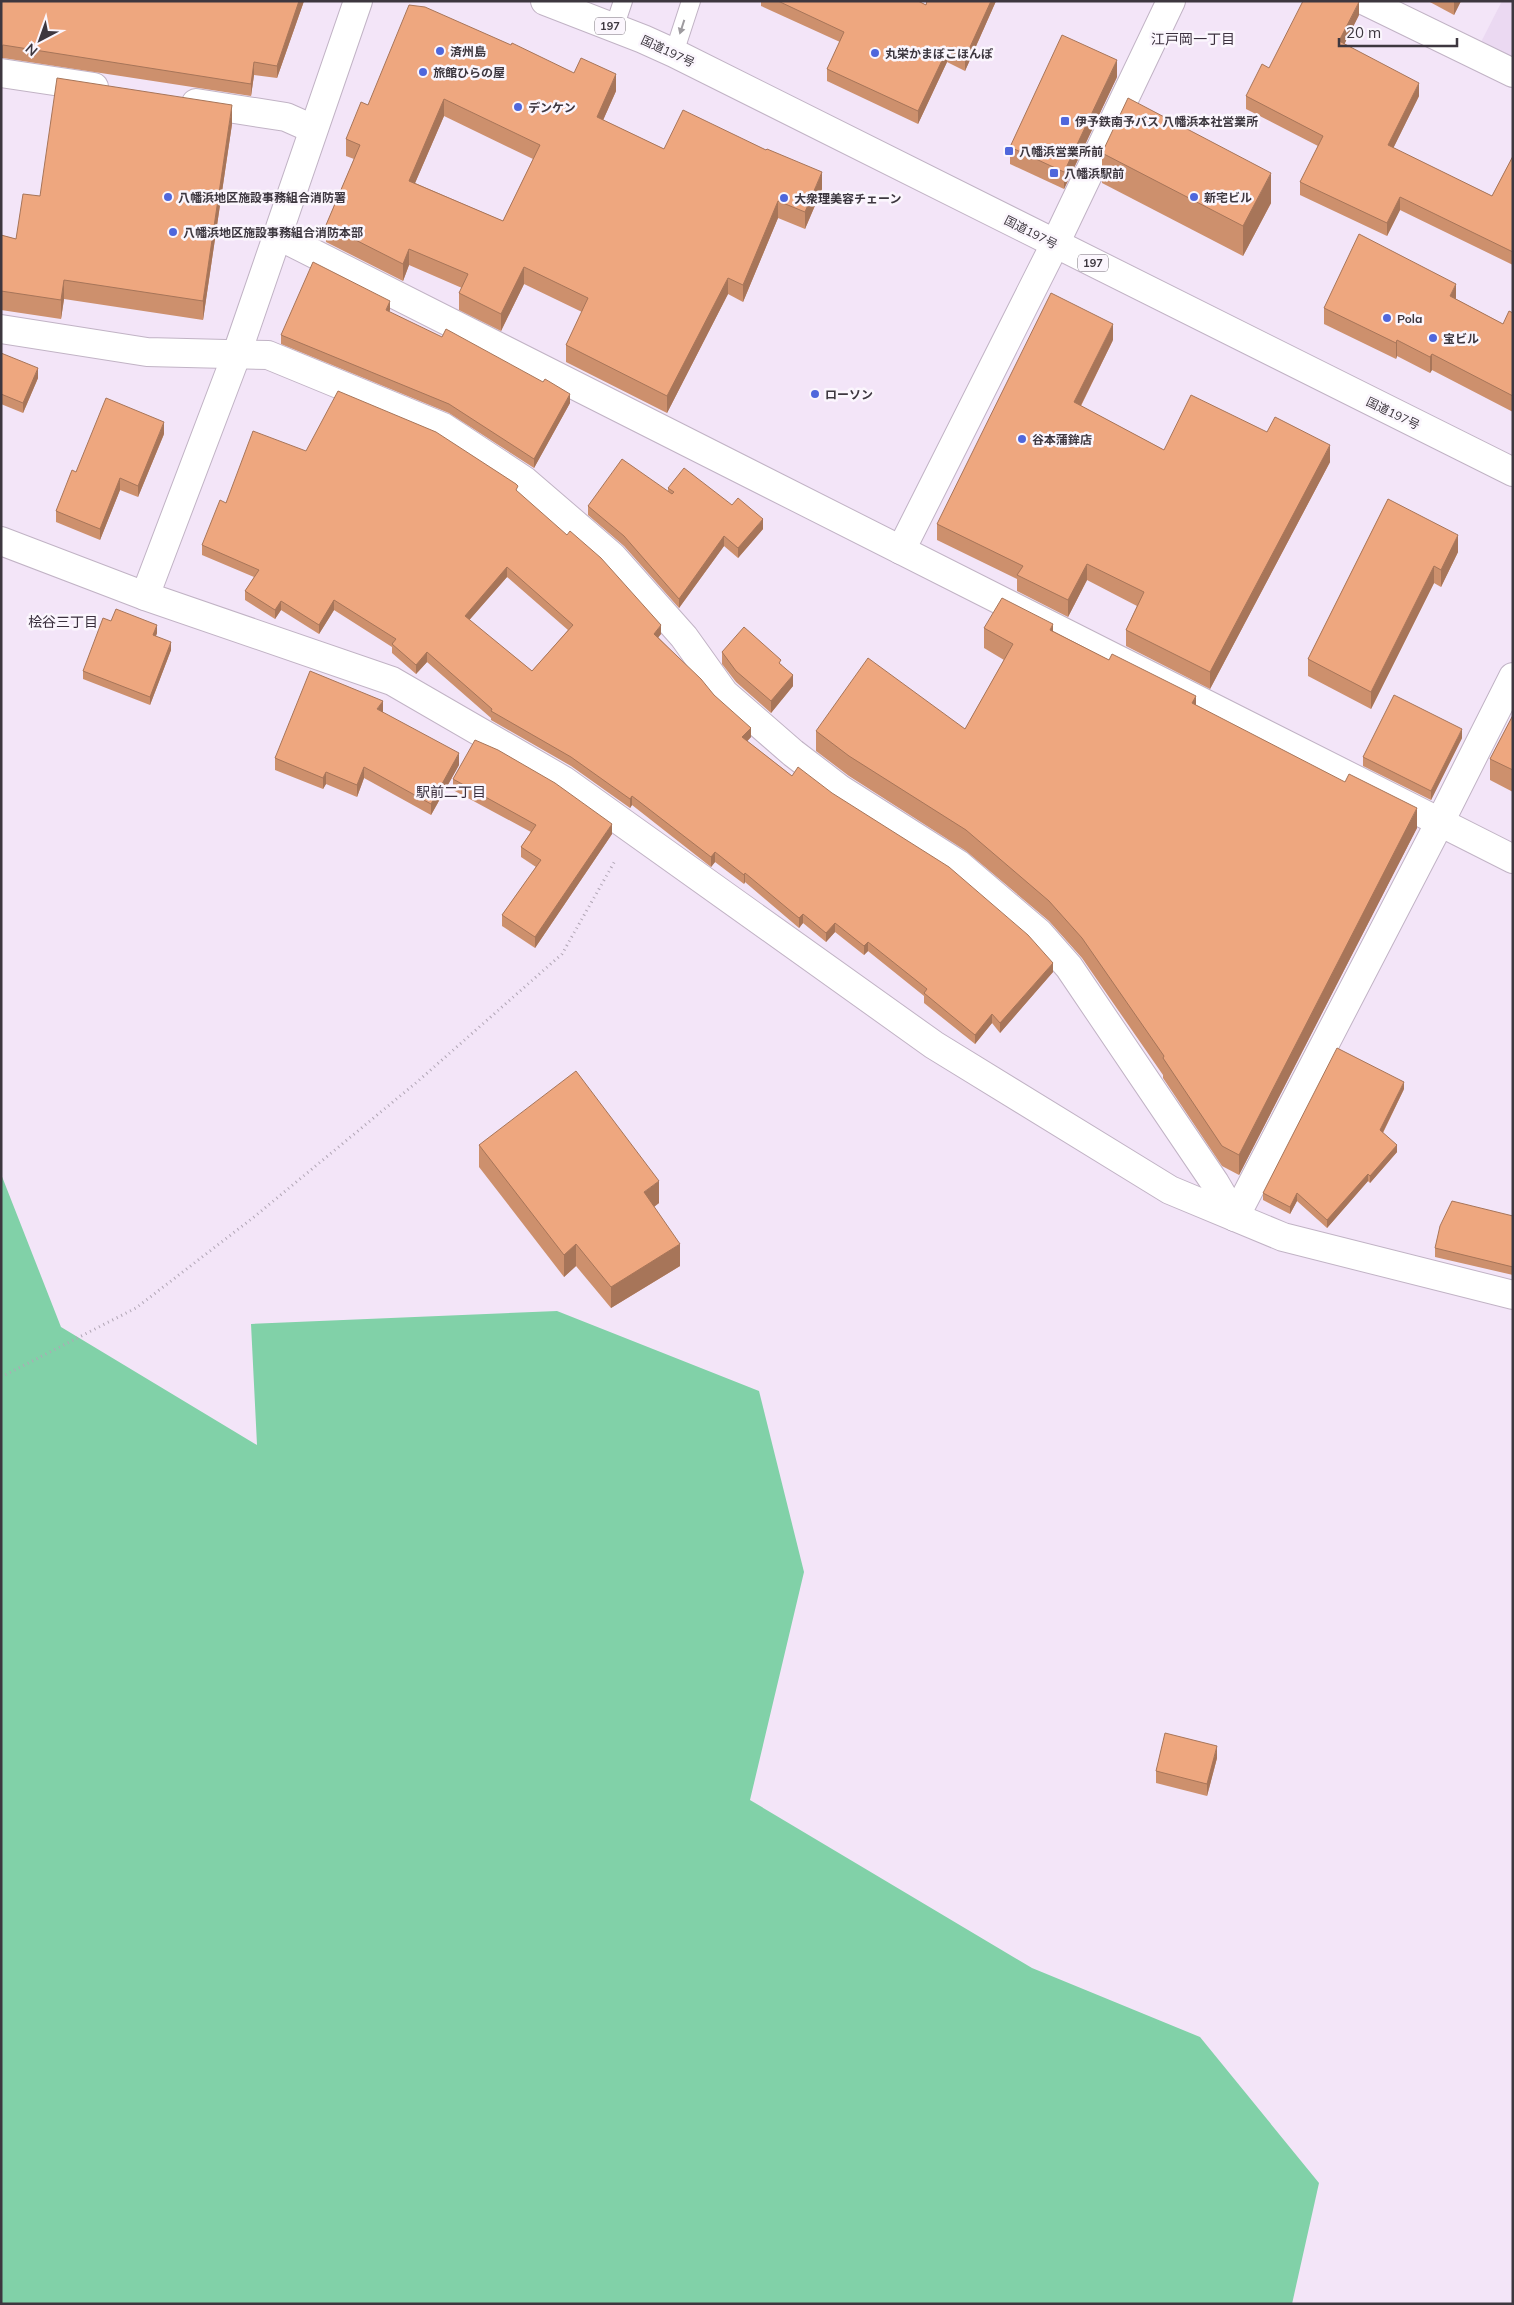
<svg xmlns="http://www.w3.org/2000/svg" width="1514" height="2305" font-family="Mulish,'Noto Sans JP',sans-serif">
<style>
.built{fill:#ebd9f2}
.green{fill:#81d1a8}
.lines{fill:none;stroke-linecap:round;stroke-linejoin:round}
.lane-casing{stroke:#c1b3c5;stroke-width:20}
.street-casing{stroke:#c1b3c5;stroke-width:30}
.secondary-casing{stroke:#c1b3c5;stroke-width:30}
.highway-casing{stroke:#c1b3c5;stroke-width:30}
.path{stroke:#b1a6b5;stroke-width:3;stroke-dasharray:1 4;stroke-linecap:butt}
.lane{stroke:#fff;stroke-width:18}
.street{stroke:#fff;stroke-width:28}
.secondary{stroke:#fff;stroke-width:28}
.highway{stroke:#fff;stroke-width:28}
.wall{fill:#cd906d;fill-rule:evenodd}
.shaded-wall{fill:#a77559}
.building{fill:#eea77f;stroke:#a77559;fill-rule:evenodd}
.oneway{fill:#9e9b9f}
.poi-dot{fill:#4f67dc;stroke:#fbf6fd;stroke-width:2}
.labels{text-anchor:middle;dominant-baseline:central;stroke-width:5;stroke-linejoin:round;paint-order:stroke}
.shield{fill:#fbf6fd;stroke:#767078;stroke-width:1}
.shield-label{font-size:11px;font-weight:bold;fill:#3d373f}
.poi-label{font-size:12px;font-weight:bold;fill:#3d373f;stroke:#fbf6fd;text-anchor:start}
.street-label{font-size:12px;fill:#3d373f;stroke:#fbf6fd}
.neighbourhood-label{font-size:14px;fill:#3b303e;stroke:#fbf6fd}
</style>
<rect width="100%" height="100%" fill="#f3e5f8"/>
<path class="built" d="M 1502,1 L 1513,1 L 1513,63 L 1479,46 Z"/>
<path class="green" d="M 1,1174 L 61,1327 L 257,1445 L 251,1324 L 557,1311 L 759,1391 L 804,1572 L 750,1800 L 1032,1968 L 1200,2037 L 1319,2183 L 1292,2304 L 1,2304 Z"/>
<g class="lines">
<g class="lane-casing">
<g id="lane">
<path d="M 614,28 L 623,1"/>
<path d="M 674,53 L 691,1"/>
</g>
</g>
<g class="street-casing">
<g id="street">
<path d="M 1365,1 L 1513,73"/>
<path d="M 1,73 L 94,87"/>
<path d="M 196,103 L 286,117 L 313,129"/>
<path d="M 277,235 L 1513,859"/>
<path d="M 1,329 L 147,352 L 268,355 L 443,427 L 525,481 L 612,556 L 684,637 L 724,693 L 793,753 L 840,789 L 958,864 L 1039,933 L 1069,967 L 1215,1183 L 1235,1217"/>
<path d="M 1,541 L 145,596 L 392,681 L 563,780 L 934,1045 L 1170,1190 L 1283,1237 L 1513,1295"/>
<path d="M 901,550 L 1055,244 L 1171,1"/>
<path d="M 1235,1217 L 1440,822 L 1513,677"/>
</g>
</g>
<g class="secondary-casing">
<path id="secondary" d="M 145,596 L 236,356 L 358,1"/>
</g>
<g class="highway-casing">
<path id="highway" d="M 545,1 L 643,39 L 674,53 L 1513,472"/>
</g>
<path class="path" d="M 1,1377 L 136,1308 L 254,1217 L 417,1082 L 562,954 L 616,859"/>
<use href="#lane" class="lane"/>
<use href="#street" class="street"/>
<use href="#secondary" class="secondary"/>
<use href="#highway" class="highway"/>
</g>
<g class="wall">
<path d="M 1,1 L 304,1 L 277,78 L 254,75 L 251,96 L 3,58 L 1,58 Z"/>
<path d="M 761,1 L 918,1 L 926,5 L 927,1 L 996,1 L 965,71 L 947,62 L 918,124 L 827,81 L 827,69 L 840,42 L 761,6 Z"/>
<path d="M 1428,1 L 1461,1 L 1454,15 Z"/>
<path d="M 1359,15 L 1344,44 L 1419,96 L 1393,148 L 1492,196 L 1513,156 L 1513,265 L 1400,210 L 1387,236 L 1300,195 L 1300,182 L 1318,146 L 1246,109 L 1246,96 L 1269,68 Z"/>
<path d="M 574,73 L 616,91 L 603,120 L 664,149 L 822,189 L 805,229 L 778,218 L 743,302 L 728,294 L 667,413 L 566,362 L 566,345 L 582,312 L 524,284 L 501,331 L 459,310 L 459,293 L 462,288 L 409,265 L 403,281 L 326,242 L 326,225 L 354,159 L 346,156 L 346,139 L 368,105 ZM 444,116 L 533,159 L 503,221 L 415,183 Z"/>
<path d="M 1117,77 L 1064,189 L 1010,164 L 1010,147 Z"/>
<path d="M 232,124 L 203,320 L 64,299 L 61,319 L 1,310 L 1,235 L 16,239 L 40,196 Z"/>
<path d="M 1102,153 L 1271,203 L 1243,256 L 1102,183 Z"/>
<path d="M 1456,299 L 1503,324 L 1513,313 L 1513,412 L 1432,370 L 1430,373 L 1397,356 L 1396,359 L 1324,324 L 1324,308 Z"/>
<path d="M 390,310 L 389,312 L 570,403 L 534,468 L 449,413 L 281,344 L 281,335 Z"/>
<path d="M 1113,340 L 1081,406 L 1164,450 L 1267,432 L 1330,462 L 1210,689 L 1126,646 L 1126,630 L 1137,606 L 1087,580 L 1068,617 L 1017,591 L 1017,579 L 937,540 L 937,524 Z"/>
<path d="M 1,353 L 38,378 L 23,413 L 1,404 Z"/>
<path d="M 164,434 L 138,497 L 120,490 L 100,540 L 56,522 L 56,511 L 76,472 Z"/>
<path d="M 306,451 L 518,492 L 661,634 L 658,637 L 714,695 L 751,737 L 747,741 L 792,776 L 1053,972 L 1000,1033 L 992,1023 L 975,1044 L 924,1003 L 924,996 L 868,951 L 864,955 L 835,932 L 826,942 L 803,923 L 799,928 L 745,882 L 744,884 L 715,862 L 711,867 L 632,805 L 630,808 L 571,766 L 491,720 L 491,718 L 427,662 L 416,674 L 392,653 L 392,647 L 334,610 L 319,634 L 281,610 L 275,619 L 245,600 L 245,591 L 254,577 L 202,555 L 202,545 L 226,503 ZM 507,577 L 568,630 L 532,671 L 469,620 Z"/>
<path d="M 668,488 L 732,505 L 763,529 L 738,558 L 724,546 L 679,608 L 624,546 L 588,515 L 588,506 L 668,491 Z"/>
<path d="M 1388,499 L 1458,552 L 1441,587 L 1434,583 L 1371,709 L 1308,676 L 1308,659 Z"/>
<path d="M 111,621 L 157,633 L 156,636 L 171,650 L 150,705 L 83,679 L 83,671 Z"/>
<path d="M 984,628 L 1053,631 L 1196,705 L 1417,828 L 1239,1175 L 1222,1166 L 1163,1078 L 1163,1075 L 1082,958 L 1049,921 L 966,851 L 849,776 L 816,751 L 816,731 L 965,729 L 1004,660 L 984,648 Z"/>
<path d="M 722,652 L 781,664 L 793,686 L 771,713 L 736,682 L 722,664 Z"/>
<path d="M 383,713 L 459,765 L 431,815 L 364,778 L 357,797 L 326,784 L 323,789 L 275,770 L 275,758 Z"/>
<path d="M 1513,715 L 1513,792 L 1490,780 L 1490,759 Z"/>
<path d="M 1462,738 L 1431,800 L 1363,766 L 1363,757 Z"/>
<path d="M 453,779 L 612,834 L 535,948 L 502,926 L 502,915 L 536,867 L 521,857 L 521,847 L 531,832 L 453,790 Z"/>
<path d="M 1404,1089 L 1383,1133 L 1397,1152 L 1370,1183 L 1368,1181 L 1327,1228 L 1297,1201 L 1290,1214 L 1263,1200 L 1263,1193 Z"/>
<path d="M 479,1145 L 659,1203 L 654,1207 L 680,1266 L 611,1308 L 576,1266 L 564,1277 L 479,1167 Z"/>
<path d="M 1513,1216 L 1513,1275 L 1435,1257 L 1435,1248 Z"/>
<path d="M 1217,1758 L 1207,1796 L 1156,1783 L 1156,1771 Z"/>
</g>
<g class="shaded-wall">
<path d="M 299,1 L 304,1 L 277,78 L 277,66 Z"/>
<path d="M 991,1 L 996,1 L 965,71 L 965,58 Z"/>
<path d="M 1454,1 L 1461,1 L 1454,15 Z"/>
<path d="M 1359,2 L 1359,15 L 1339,55 L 1339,41 Z"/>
<path d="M 3,45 L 3,58 L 1,58 L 1,46 Z"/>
<path d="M 947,50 L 947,62 L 918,124 L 918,111 Z"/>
<path d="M 1117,60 L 1117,77 L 1064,189 L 1064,172 Z"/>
<path d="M 254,62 L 254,75 L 251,96 L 251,84 Z"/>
<path d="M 616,74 L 616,91 L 597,134 L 597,117 Z"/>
<path d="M 1419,83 L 1419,96 L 1388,159 L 1388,145 Z"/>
<path d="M 444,99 L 444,116 L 409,197 L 409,181 Z"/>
<path d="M 232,105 L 232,124 L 203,320 L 203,301 Z"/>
<path d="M 822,172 L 822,189 L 805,229 L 805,212 Z"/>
<path d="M 1271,173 L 1271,203 L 1243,256 L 1243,226 Z"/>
<path d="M 1400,197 L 1400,210 L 1387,236 L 1387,223 Z"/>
<path d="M 778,201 L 778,218 L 743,302 L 743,285 Z"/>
<path d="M 409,249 L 409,265 L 403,281 L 403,264 Z"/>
<path d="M 524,267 L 524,284 L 501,331 L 501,314 Z"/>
<path d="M 728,278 L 728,294 L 667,413 L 667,396 Z"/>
<path d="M 64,280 L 64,299 L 61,319 L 61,300 Z"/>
<path d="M 1456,284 L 1456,300 L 1450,296 Z"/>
<path d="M 390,301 L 390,310 L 386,319 L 386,310 Z"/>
<path d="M 1113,324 L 1113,340 L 1074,419 L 1074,402 Z"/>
<path d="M 1397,340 L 1397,356 L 1396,359 L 1396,343 Z"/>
<path d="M 1432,354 L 1432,370 L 1430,373 L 1430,357 Z"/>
<path d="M 38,368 L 38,378 L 23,413 L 23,403 Z"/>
<path d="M 570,394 L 570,403 L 534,468 L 534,459 Z"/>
<path d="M 164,422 L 164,434 L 138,497 L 138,486 Z"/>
<path d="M 1330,445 L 1330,462 L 1210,689 L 1210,672 Z"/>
<path d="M 120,478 L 120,490 L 100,540 L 100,529 Z"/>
<path d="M 763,519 L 763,529 L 738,558 L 738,548 Z"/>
<path d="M 1458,535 L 1458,552 L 1441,587 L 1441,570 Z"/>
<path d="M 724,536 L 724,546 L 679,608 L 679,599 Z"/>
<path d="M 1087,564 L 1087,580 L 1068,617 L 1068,600 Z"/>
<path d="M 1434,566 L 1434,583 L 1371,709 L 1371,692 Z"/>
<path d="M 507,567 L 507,577 L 465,625 L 465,616 Z"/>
<path d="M 334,600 L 334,610 L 319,634 L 319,625 Z"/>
<path d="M 281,601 L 281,610 L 275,619 L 275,610 Z"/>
<path d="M 1053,624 L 1053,644 L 1050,630 Z"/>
<path d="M 157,625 L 157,633 L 153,643 L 153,635 Z"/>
<path d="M 661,625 L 661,634 L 654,643 L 654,634 Z"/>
<path d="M 171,642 L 171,650 L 150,705 L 150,697 Z"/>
<path d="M 427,652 L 427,662 L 416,674 L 416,665 Z"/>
<path d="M 793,675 L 793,686 L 771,713 L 771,701 Z"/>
<path d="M 1196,696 L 1196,716 L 1192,703 Z"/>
<path d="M 383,701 L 383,713 L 377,709 Z"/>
<path d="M 751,728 L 751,737 L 742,747 L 742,737 Z"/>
<path d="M 1462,729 L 1462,738 L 1431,800 L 1431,791 Z"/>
<path d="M 459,753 L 459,765 L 431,815 L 431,804 Z"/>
<path d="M 364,767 L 364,778 L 357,797 L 357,785 Z"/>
<path d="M 326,772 L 326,784 L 323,789 L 323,778 Z"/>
<path d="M 632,796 L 632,805 L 630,808 L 630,799 Z"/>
<path d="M 1417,808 L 1417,828 L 1239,1175 L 1239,1155 Z"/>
<path d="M 612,824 L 612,834 L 535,948 L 535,937 Z"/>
<path d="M 715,852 L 715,862 L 711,867 L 711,857 Z"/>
<path d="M 745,873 L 745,882 L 744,884 L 744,875 Z"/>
<path d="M 803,914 L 803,923 L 799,928 L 799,918 Z"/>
<path d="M 835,923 L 835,932 L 826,942 L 826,933 Z"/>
<path d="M 868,942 L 868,951 L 864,955 L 864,946 Z"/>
<path d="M 1053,963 L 1053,972 L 1000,1033 L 1000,1023 Z"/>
<path d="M 992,1014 L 992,1023 L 975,1044 L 975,1035 Z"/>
<path d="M 1404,1082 L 1404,1089 L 1380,1138 L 1380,1130 Z"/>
<path d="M 1397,1145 L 1397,1152 L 1370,1183 L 1370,1176 Z"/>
<path d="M 1368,1174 L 1368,1181 L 1327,1228 L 1327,1220 Z"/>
<path d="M 659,1181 L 659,1203 L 644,1214 L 644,1192 Z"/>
<path d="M 1297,1193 L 1297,1201 L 1290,1214 L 1290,1207 Z"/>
<path d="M 576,1244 L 576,1266 L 564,1277 L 564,1255 Z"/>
<path d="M 680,1244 L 680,1266 L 611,1308 L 611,1287 Z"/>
<path d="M 1217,1746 L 1217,1758 L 1207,1796 L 1207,1784 Z"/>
</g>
<g class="building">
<path d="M 1,1 L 299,1 L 277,66 L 254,62 L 251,84 L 3,45 L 1,46 Z"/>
<path d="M 778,1 L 918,1 L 926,5 L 927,1 L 991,1 L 965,58 L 947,50 L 918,111 L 827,69 L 844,32 Z"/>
<path d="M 1303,1 L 1358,1 L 1359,2 L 1339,41 L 1419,83 L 1388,145 L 1492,196 L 1513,156 L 1513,252 L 1400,197 L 1387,223 L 1300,182 L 1323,136 L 1246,96 L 1262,64 L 1269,68 Z"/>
<path d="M 409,5 L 425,7 L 511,45 L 512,43 L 574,73 L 581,58 L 616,74 L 597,117 L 664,149 L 683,110 L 766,150 L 767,149 L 822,172 L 805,212 L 778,201 L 743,285 L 728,278 L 667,396 L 566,345 L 588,298 L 524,267 L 501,314 L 459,293 L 468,274 L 409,249 L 403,264 L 326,225 L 360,145 L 346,139 L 361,102 L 368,105 ZM 444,99 L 540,145 L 503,221 L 409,181 Z"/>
<path d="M 1062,35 L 1117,60 L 1064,172 L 1010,147 Z"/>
<path d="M 57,78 L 232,105 L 203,301 L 64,280 L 61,300 L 1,291 L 1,235 L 16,239 L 23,194 L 40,196 Z"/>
<path d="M 1128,98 L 1271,173 L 1243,226 L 1102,153 Z"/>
<path d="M 1359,234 L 1456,284 L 1450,296 L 1503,324 L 1509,311 L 1513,313 L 1513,396 L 1432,354 L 1430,357 L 1397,340 L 1396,343 L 1324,308 Z"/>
<path d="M 313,262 L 390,301 L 386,310 L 442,337 L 446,329 L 543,382 L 545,379 L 570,394 L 534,459 L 449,404 L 281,335 Z"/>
<path d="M 1051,293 L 1113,324 L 1074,402 L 1164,450 L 1191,395 L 1267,432 L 1275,417 L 1330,445 L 1210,672 L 1126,630 L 1144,592 L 1087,564 L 1068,600 L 1017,575 L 1023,566 L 937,524 Z"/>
<path d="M 1,353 L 38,368 L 23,403 L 1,394 Z"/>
<path d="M 338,391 L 436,432 L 516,484 L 518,486 L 516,490 L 567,535 L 570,531 L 601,558 L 661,625 L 654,634 L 701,679 L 714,695 L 751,728 L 742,737 L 792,776 L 798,767 L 832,793 L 949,867 L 1028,935 L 1053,963 L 1000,1023 L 992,1014 L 975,1035 L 924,993 L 927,989 L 868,942 L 864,946 L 835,923 L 826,933 L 803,914 L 799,918 L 745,873 L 744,875 L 715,852 L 711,857 L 632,796 L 630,799 L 571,757 L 491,711 L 492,709 L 427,652 L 416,665 L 392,644 L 396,639 L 334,600 L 319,625 L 281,601 L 275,610 L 245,591 L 259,570 L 202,545 L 220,500 L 226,503 L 253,431 L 306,451 ZM 507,567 L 573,625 L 532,671 L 465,616 Z"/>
<path d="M 106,398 L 164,422 L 138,486 L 120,478 L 100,529 L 56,511 L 72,470 L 76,472 Z"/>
<path d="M 622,459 L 672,494 L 674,492 L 668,488 L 684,468 L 732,505 L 738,498 L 763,519 L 738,548 L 724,536 L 679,599 L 624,536 L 588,506 Z"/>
<path d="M 1388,499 L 1458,535 L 1441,570 L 1434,566 L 1371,692 L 1308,659 Z"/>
<path d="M 1002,598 L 1053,624 L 1050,630 L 1109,660 L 1112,654 L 1196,696 L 1192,703 L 1345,782 L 1349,774 L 1417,808 L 1239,1155 L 1222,1146 L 1163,1058 L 1164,1056 L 1082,938 L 1049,901 L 966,830 L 849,756 L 816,731 L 868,658 L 965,729 L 1013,644 L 984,628 Z"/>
<path d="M 116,609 L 157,625 L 153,635 L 171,642 L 150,697 L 83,671 L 103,618 L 111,621 Z"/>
<path d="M 744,627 L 781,660 L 779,663 L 793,675 L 771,701 L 736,671 L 722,652 Z"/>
<path d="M 310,671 L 383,701 L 377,709 L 459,753 L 431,804 L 364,767 L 357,785 L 326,772 L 323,778 L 275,758 Z"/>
<path d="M 1394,695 L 1462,729 L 1431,791 L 1363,757 Z"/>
<path d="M 1513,715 L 1513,770 L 1490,759 Z"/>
<path d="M 475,740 L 498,750 L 555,783 L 612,824 L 535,937 L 502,915 L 541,860 L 521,847 L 536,825 L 453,779 Z"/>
<path d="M 1337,1048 L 1404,1082 L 1380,1130 L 1397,1145 L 1370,1176 L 1368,1174 L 1327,1220 L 1297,1193 L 1290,1207 L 1263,1193 Z"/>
<path d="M 576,1071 L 659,1181 L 644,1192 L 680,1244 L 611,1287 L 576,1244 L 564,1255 L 479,1145 Z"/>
<path d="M 1452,1201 L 1513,1216 L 1513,1267 L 1435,1248 L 1440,1226 Z"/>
<path d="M 1165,1733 L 1217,1746 L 1207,1784 L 1156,1771 Z"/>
</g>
<defs><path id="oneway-solid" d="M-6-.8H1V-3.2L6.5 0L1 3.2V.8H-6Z" transform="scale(1.25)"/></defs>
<use class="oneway" href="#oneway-solid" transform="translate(682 27) rotate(108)"/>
<g class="poi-dot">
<circle cx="440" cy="51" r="5"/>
<circle cx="875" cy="53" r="5"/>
<circle cx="423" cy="72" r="5"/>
<circle cx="518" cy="107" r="5"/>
<rect x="1060" y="116" width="10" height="10" rx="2.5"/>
<rect x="1004" y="146" width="10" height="10" rx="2.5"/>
<rect x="1049" y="168" width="10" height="10" rx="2.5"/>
<circle cx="168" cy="197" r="5"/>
<circle cx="1194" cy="197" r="5"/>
<circle cx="784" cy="198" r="5"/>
<circle cx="173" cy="232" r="5"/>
<circle cx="1387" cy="318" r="5"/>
<circle cx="1433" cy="338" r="5"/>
<circle cx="815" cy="394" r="5"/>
<circle cx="1022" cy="439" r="5"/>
</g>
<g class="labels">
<g class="shield">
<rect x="595" y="17.5" width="30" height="17" rx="4"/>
<rect x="1078" y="254.5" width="30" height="17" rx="4"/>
</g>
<g class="shield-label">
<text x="610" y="26">197</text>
<text x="1093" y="263">197</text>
</g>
<g class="poi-label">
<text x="450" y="51">済州島</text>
<text x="885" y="53">丸栄かまぼこほんぽ</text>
<text x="433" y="72">旅館ひらの屋</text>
<text x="528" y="107">デンケン</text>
<text x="1075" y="121">伊予鉄南予バス 八幡浜本社営業所</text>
<text x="1019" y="151">八幡浜営業所前</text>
<text x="1064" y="173">八幡浜駅前</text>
<text x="178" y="197">八幡浜地区施設事務組合消防署</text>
<text x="1204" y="197">新宅ビル</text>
<text x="794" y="198">大衆理美容チェーン</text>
<text x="183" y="232">八幡浜地区施設事務組合消防本部</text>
<text x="1397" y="318">Pola</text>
<text x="1443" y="338">宝ビル</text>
<text x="825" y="394">ローソン</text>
<text x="1032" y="439">谷本蒲鉾店</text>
</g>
<g class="street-label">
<text transform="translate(668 51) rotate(25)">国道197号</text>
<text transform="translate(1031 232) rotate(27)">国道197号</text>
<text transform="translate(1393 413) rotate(26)">国道197号</text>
</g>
<g class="neighbourhood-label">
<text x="1193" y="39">江戸岡一丁目</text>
<text x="63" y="622">桧谷三丁目</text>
<text x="451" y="792">駅前二丁目</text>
</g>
</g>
<rect width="1514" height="2305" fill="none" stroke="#3d373f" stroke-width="5"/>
<g transform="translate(40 40) rotate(221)" stroke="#fbf6fd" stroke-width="4" paint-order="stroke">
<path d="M0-4L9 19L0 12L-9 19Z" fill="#3d373f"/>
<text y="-8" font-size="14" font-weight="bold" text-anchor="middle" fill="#3d373f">N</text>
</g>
<path d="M1339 38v8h118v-8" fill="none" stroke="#3d373f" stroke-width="2.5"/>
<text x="1346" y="38" font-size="15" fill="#3d373f" stroke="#fbf6fd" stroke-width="4" paint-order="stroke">20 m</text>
</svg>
